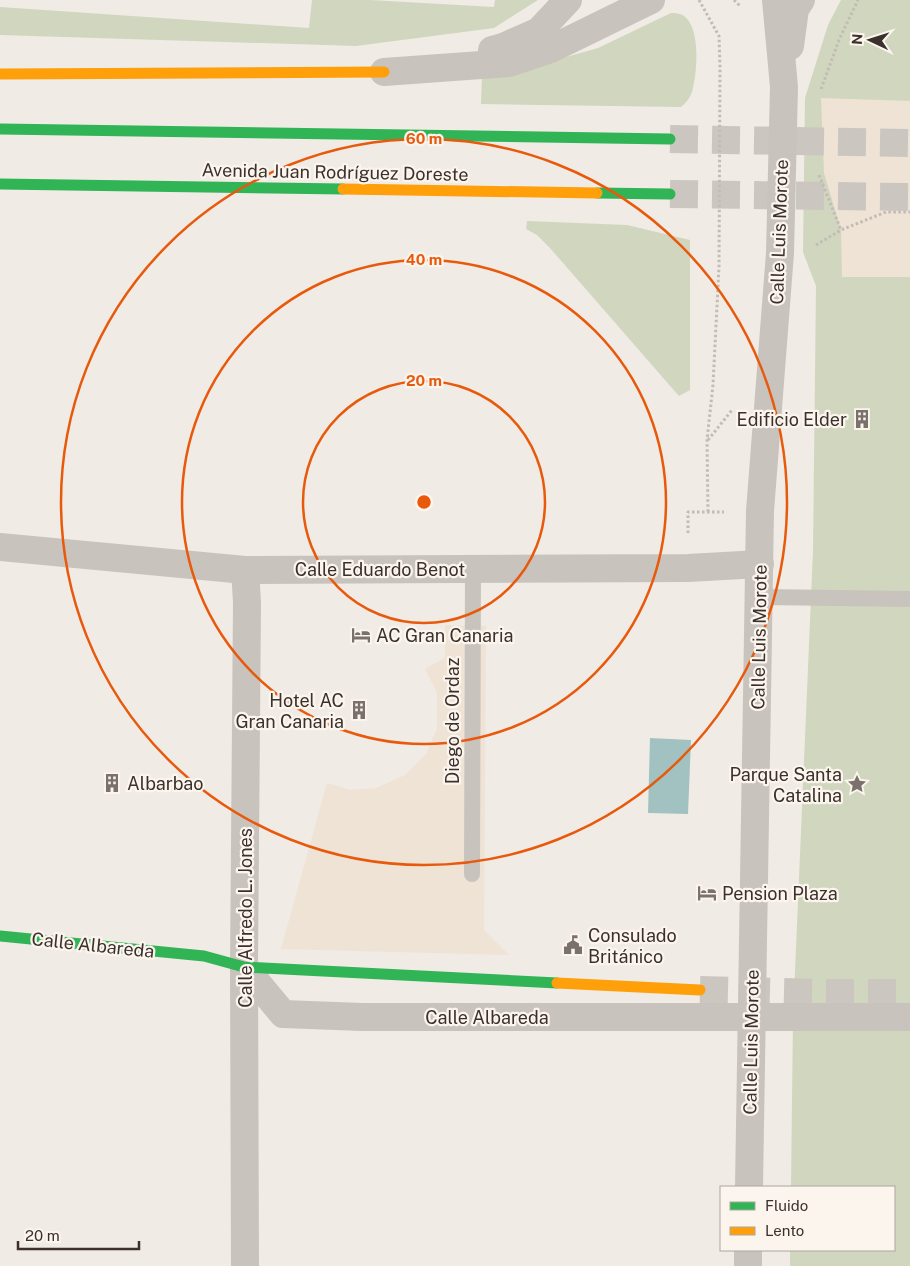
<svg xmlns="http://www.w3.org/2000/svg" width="910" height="1266" font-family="'Public Sans',sans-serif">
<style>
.green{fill:#d1d6bf}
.plaza{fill:#eee3d5}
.water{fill:#a1c2c1}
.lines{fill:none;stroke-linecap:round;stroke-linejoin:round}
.secondary-tunnel{stroke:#ccc6c0;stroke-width:28;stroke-dasharray:28 14;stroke-linecap:butt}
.highway-tunnel{stroke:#ccc6c0;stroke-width:28;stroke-dasharray:28 14;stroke-linecap:butt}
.path{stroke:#c2bbb6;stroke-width:3;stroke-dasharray:2.5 2.5;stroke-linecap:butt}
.lane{stroke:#c9c3be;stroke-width:16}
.street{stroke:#c9c3be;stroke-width:28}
.fast{stroke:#30b455;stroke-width:11}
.slow{stroke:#ff9f0a;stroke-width:11}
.ring{fill:none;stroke:#e8590c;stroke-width:2.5}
.labels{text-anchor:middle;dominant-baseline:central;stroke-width:4.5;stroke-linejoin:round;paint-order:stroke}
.street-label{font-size:18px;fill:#3b302b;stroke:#fbf5ee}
.poi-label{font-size:18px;fill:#3b302b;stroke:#fbf5ee;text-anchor:start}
.centre{fill:#e8590c;stroke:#fbf5ee;stroke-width:2.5}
.ring-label{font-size:15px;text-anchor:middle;font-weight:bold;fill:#e8590c;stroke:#fbf5ee;stroke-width:4.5;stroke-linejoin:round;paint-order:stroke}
</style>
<rect width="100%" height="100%" fill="#f0ebe5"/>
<g class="green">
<path d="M 312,0 L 370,0 L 494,7 L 495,0 L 538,0 L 494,28 L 356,46 L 0,35 L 0,7 L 309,28 Z"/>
<path d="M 841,0 L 910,0 L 910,1266 L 790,1266 L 790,1250 L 894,1250 L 894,1187 L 791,1187 L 793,1018 L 813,551 L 816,286 L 803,252 L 805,98 L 828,25 Z"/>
<path d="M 671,13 C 678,13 684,14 688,20 C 700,35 697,74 692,92 C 690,98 686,103 681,107 L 481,104 L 482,76 L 545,63 L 598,48 Z"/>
<path d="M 527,221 L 627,225 L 690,240 L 690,390 L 679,396 L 550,248 L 537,235 L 526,229 Z"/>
</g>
<g class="plaza">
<path d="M 821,98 L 910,101 L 910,277 L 842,277 L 841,230 L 824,173 Z"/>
<path d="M 445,625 L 486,626 L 484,930 L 509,955 L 281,949 L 327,783 L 351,790 L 376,788 L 405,775 L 426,754 L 437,729 L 437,693 L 425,669 L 445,658 Z"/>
</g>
<path class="water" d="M 650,738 L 691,740 L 688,814 L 648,813 Z"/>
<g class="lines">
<path class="secondary-tunnel" d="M 700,990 L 826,993 L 910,993"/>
<g class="highway-tunnel">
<path d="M 670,139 L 910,143"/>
<path d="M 670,194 L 910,197"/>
</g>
<g class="path">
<path d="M 699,0 L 719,36 L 720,67 L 719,266 L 713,385 L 707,440 L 708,512"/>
<path d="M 734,0 L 740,6"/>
<path d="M 821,89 L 839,40 L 858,0"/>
<path d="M 819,175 L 841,230"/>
<path d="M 816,245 L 841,230 L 886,212 L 910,212"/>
<path d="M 708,440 L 732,410"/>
<path d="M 688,533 L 688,512 L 724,512"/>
</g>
<g class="lane">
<path d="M 760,597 L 910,599"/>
<path d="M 472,874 L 473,569"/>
</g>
<g class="street">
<path d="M 790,46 L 795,9 L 801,0"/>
<path d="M 492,50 L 503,47 L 539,31 L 568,0"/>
<path d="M 384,72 L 509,63 L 551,49 L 651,0"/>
<path d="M 0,547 L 245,570 L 688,568 L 760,564"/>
<path d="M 244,967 L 283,1014 L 362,1017 L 910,1017"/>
<path d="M 749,1187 L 760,511 L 780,253 L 784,87 L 776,0"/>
<path d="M 245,1266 L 244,967 L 247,602 L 245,570"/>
<path d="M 748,1266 L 748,1250"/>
</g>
<g class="fast">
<path d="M 0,129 L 670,139"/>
<path d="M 0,184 L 343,189"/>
<path d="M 597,193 L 670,194"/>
<path d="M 0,936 L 204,956 L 244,967 L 557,983"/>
</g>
<g class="slow">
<path d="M 0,74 L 384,72"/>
<path d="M 343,189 L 597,193"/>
<path d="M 557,983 L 700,990"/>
</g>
</g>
<g class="ring">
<circle cx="424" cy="502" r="121"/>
<circle cx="424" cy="502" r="242"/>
<circle cx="424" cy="502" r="363"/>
</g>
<defs>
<g id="building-bare" transform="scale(1.5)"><path d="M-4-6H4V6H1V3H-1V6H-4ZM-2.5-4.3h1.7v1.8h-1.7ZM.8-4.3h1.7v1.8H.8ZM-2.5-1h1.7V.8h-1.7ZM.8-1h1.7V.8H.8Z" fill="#7a716c" stroke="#fbf5ee" stroke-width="2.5" paint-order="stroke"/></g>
<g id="hotel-bare" transform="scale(1.5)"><path d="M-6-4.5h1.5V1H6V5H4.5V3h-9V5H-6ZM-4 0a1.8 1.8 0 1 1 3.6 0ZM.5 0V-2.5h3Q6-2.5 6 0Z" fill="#7a716c" stroke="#fbf5ee" stroke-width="2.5" paint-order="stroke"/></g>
<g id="sight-bare" transform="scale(1.5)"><path d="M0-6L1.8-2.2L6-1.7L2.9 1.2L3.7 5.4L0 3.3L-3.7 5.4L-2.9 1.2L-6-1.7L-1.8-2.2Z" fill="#7a716c" stroke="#fbf5ee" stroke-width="2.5" paint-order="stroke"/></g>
<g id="civic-bare" transform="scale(1.5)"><path d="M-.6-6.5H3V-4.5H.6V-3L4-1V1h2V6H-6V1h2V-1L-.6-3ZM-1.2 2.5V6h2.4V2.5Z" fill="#7a716c" stroke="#fbf5ee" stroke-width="2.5" paint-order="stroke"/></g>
</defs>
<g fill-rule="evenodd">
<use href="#building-bare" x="862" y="419"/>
<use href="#hotel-bare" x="361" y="635"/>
<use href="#building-bare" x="359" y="710"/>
<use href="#building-bare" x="112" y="783"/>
<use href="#sight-bare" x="857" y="784"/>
<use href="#hotel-bare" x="707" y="893"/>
<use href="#civic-bare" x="573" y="945"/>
</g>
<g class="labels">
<g class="street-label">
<text transform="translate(335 172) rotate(1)">Avenida Juan Rodríguez Doreste</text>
<text transform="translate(779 232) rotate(-88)">Calle Luis Morote</text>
<text x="380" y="569">Calle Eduardo Benot</text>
<text transform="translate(759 637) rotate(-89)">Calle Luis Morote</text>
<text transform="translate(452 721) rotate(-90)">Diego de Ordaz</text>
<text transform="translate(245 918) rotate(-90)">Calle Alfredo L. Jones</text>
<text transform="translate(93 945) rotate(6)">Calle Albareda</text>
<text x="487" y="1017">Calle Albareda</text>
<text transform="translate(751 1042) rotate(-89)">Calle Luis Morote</text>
</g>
<g class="poi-label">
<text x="847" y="419" text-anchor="end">Edificio Elder</text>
<text x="376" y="635">AC Gran Canaria</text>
<text x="344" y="700" text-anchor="end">Hotel AC<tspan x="344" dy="21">Gran Canaria</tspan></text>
<text x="842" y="774" text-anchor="end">Parque Santa<tspan x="842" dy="21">Catalina</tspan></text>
<text x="127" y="783">Albarbao</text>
<text x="722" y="893">Pension Plaza</text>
<text x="588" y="935">Consulado<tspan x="588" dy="21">Británico</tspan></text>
</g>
</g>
<circle cx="424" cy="502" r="8" class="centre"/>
<g class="ring-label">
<text x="424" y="144">60 m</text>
<text x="424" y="265">40 m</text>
<text x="424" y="386">20 m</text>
</g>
<rect x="720" y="1186" width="175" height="65" fill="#fbf5ee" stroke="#aea6a0"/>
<rect x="730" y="1202" width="25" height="8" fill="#30b455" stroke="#aea6a0"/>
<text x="765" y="1211" font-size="15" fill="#3b302b">Fluido</text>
<rect x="730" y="1227" width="25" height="8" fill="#ff9f0a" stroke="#aea6a0"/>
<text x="765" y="1236" font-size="15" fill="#3b302b">Lento</text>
<g transform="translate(870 40) rotate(274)" stroke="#fbf5ee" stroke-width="4" paint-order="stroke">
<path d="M0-4L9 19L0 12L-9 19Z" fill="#3b302b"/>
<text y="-8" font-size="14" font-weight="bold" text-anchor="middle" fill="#3b302b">N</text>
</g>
<path d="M18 1241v8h121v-8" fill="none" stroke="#3b302b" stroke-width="2.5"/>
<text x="25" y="1241" font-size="15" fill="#3b302b" stroke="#fbf5ee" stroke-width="4" paint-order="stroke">20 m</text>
</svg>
